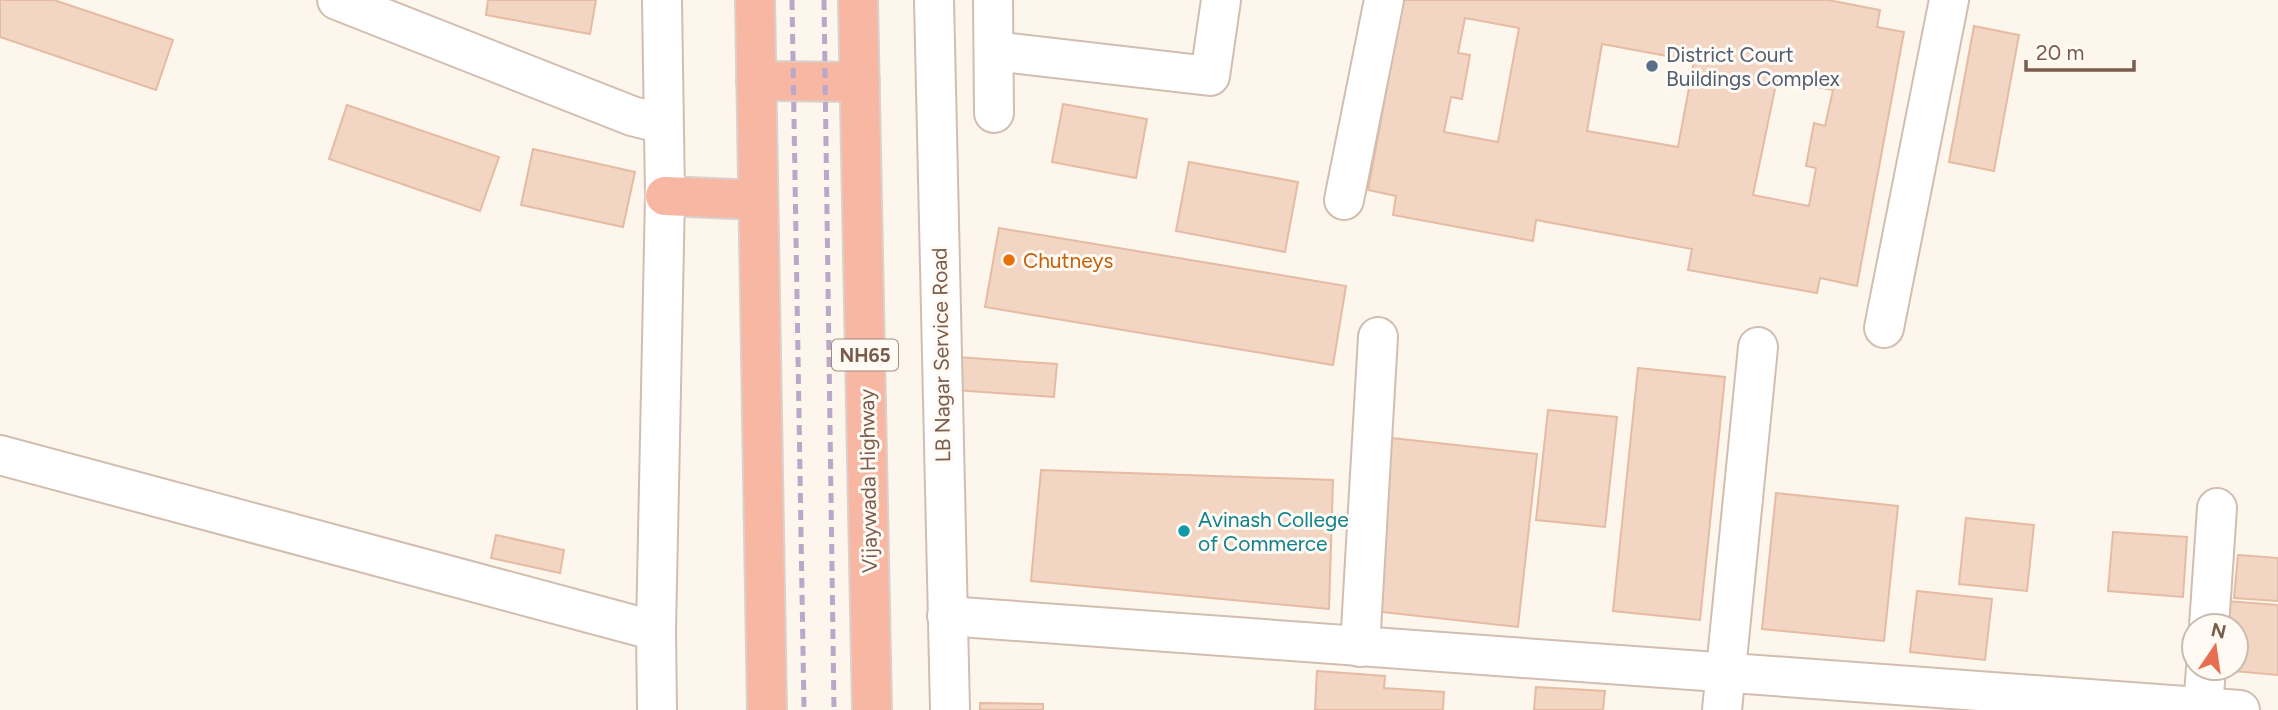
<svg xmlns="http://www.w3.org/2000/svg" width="2278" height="710" font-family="Figtree,sans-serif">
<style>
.building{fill:#f3d5c3;stroke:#e6bba3;stroke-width:2;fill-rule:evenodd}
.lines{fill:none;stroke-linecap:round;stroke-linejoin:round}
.minor-casing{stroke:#d1beb0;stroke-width:42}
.highway-casing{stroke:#dad1cd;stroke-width:42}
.minor{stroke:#fff;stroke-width:38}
.highway{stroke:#f7b7a3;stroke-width:38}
.rail{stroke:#b9a8c9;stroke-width:5;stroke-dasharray:10 7;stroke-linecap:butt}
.service-dot{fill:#5c6f8a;stroke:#fffaf3;stroke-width:2.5}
.food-dot{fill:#e8710a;stroke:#fffaf3;stroke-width:2.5}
.culture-dot{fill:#0f9aa8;stroke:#fffaf3;stroke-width:2.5}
.labels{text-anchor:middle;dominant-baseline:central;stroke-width:6;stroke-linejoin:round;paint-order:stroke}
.shield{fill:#fffaf3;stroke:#a28b7f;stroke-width:2}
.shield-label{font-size:19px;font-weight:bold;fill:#7a5c4d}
.service-label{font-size:21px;fill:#4e5e75;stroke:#fffaf3;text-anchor:start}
.food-label{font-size:21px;fill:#c56008;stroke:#fffaf3;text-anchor:start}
.street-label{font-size:21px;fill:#7a5c4d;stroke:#fffaf3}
.culture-label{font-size:21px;fill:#0d838f;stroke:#fffaf3;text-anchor:start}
</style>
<rect width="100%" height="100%" fill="#fdf6ec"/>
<g class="building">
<path d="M 0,0 L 54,0 L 173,40 L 156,90 L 0,37 Z"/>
<path d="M 488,0 L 596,0 L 590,34 L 486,15 Z"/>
<path d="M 1403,0 L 1828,0 L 1880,10 L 1877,27 L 1904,32 L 1857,286 L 1820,278 L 1817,293 L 1688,270 L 1692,249 L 1536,220 L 1533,241 L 1393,215 L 1396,196 L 1368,190 ZM 1465,18 L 1519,28 L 1498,142 L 1444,132 L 1451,97 L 1462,99 L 1470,55 L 1458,53 ZM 1602,44 L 1694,61 L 1678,147 L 1587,131 ZM 1777,79 L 1833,90 L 1825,126 L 1814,123 L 1806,166 L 1816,168 L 1809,206 L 1753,195 Z"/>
<path d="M 1974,26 L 2019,35 L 1994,171 L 1949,162 Z"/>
<path d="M 1063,104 L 1147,119 L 1136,178 L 1052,162 Z"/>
<path d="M 347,105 L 499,157 L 480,211 L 329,159 Z"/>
<path d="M 533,149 L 635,172 L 623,227 L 521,205 Z"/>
<path d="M 1189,162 L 1298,182 L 1285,252 L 1176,231 Z"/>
<path d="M 999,228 L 1346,286 L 1333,365 L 985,307 Z"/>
<path d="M 957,357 L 1057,364 L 1054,397 L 955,390 Z"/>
<path d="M 1638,368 L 1725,377 L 1700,620 L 1613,611 Z"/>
<path d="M 1548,410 L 1617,417 L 1605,527 L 1536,520 Z"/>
<path d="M 1383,437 L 1537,454 L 1518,627 L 1365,610 Z"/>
<path d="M 1041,470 L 1333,480 L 1329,609 L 1031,581 Z"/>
<path d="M 1776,493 L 1898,506 L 1884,641 L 1762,629 Z"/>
<path d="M 1966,518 L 2034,525 L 2027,591 L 1959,584 Z"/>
<path d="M 2113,532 L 2187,537 L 2183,597 L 2108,591 Z"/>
<path d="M 496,535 L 564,550 L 560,573 L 491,558 Z"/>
<path d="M 2238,555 L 2278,558 L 2278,601 L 2234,598 Z"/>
<path d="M 1917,591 L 1992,599 L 1985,660 L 1910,652 Z"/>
<path d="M 2226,601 L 2278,605 L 2278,675 L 2221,670 L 2222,668 L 2236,668 L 2236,626 L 2225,626 Z"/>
<path d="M 1317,671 L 1385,676 L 1384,688 L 1444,692 L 1443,710 L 1315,710 Z"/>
<path d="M 1536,687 L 1605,691 L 1603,710 L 1534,710 Z"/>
<path d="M 980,703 L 1043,704 L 1043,710 L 980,710 Z"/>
</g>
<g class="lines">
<g class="minor-casing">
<g id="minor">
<path d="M 337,0 L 632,116 L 663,124"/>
<path d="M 934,0 L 950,710"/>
<path d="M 993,0 L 994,113"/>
<path d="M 994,51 L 1210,76 L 1221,0"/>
<path d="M 1344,200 L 1384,0"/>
<path d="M 1884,328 L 1949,0"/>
<path d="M 0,455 L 656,631"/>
<path d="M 947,616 L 2240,710"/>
<path d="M 2209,626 L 2217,508"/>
<path d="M 1360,647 L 1378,337"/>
<path d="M 2203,708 L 2206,668"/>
<path d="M 657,710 L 656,631 L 665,196 L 662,0"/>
<path d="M 1722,710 L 1758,347"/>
</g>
</g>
<g class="highway-casing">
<g id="highway">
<path d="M 755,0 L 767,710"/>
<path d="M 858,0 L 872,710"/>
<path d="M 756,81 L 860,82"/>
<path d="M 665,196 L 758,200"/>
</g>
</g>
<use href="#minor" class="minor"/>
<use href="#highway" class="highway"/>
<g class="rail">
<path d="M 792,0 L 804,710"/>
<path d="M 824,0 L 834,710"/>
</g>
</g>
<circle class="service-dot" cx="1652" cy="66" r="7"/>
<circle class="food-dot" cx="1009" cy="260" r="7"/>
<circle class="culture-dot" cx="1184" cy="531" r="7"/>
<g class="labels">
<rect class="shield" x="832" y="339.5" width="66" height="31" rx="5"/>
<g class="shield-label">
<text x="865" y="355">NH65</text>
</g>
<g class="service-label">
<text x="1666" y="54">District Court<tspan x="1666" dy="24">Buildings Complex</tspan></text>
</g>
<g class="food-label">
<text x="1023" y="260">Chutneys</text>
</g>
<g class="street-label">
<text transform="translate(941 355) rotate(-91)">LB Nagar Service Road</text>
<text transform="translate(868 481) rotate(-91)">Vijaywada Highway</text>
</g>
<g class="culture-label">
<text x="1198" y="519">Avinash College<tspan x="1198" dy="24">of Commerce</tspan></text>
</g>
</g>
<g transform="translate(2215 647) rotate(13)"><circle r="33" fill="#fffaf3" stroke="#cabbb1" stroke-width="2"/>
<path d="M0-5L12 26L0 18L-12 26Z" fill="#e76f51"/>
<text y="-10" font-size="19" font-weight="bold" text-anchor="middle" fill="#7a5c4d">N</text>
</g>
<path d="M2026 60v10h108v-10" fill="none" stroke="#7a5c4d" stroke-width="3.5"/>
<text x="2036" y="60" font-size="21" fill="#7a5c4d" stroke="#fffaf3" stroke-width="5" paint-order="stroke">20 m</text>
</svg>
